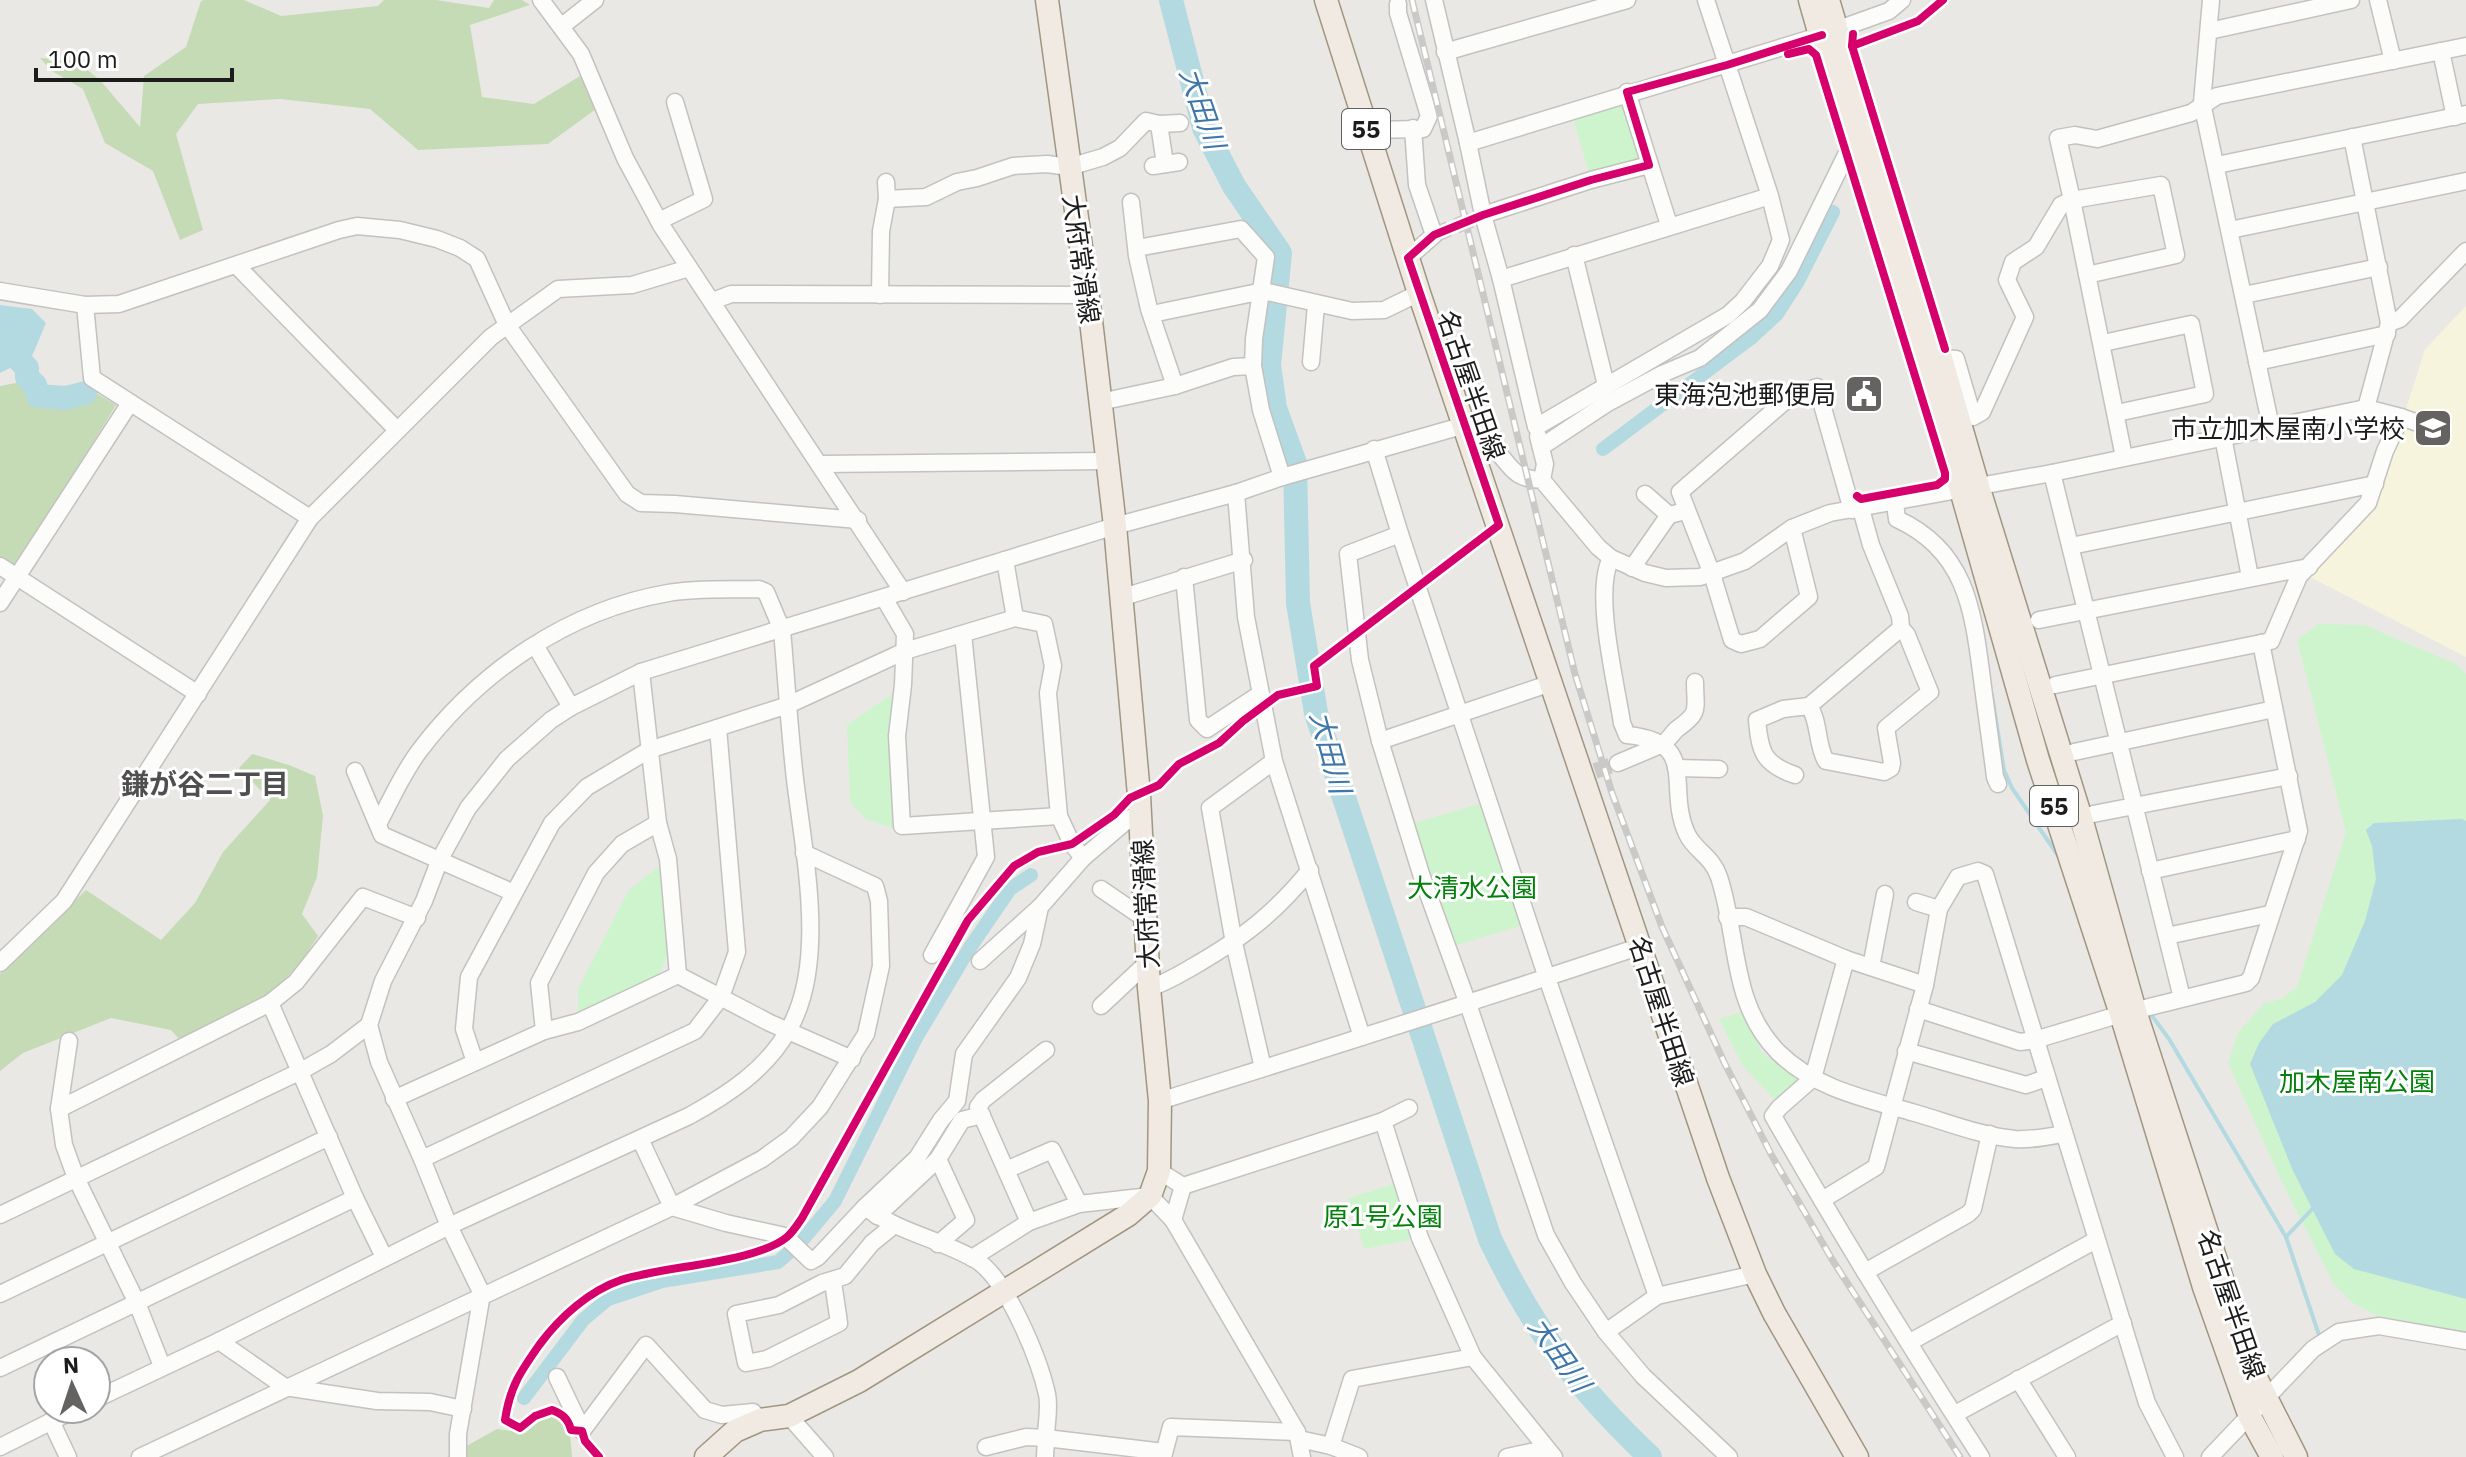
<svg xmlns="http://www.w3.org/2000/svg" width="2466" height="1457" font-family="'IBM Plex Sans','Noto Sans JP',sans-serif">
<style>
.education{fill:#f6f4dd}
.forest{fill:#c4dbb6}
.park{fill:#cef4ce}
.water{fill:#b3d9e1}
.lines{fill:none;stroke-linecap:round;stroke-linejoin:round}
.stream{stroke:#b3d9e1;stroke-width:4}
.canal{stroke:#b3d9e1;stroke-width:14}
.river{stroke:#b3d9e1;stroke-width:24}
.minor-tunnel{stroke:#cbc9c6;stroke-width:16;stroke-dasharray:16 8;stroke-linecap:butt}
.minor-casing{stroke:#c3c2c0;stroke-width:19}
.major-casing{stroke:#a09681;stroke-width:25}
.minor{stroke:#fcfcfb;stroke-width:16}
.major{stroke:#f0eae2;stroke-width:22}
.rail-casing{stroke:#c9c9c8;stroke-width:7}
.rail{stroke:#fff;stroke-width:4;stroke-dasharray:12;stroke-linecap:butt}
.cycleway-casing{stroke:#fff;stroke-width:13}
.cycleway{stroke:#d6006c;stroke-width:8}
.labels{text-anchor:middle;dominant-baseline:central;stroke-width:6;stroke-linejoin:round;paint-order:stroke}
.shield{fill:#fff;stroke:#606060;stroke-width:2}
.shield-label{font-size:24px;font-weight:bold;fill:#1c1c1c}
.street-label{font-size:26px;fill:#1c1c1c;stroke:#fff}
.poi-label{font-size:26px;fill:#1c1c1c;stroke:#fff;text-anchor:end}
.park-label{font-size:26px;fill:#03810b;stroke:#fff}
.water-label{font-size:28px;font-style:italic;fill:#3f76aa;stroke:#fff}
.neighbourhood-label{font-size:28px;font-weight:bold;fill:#4f4f4f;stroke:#fff}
</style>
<rect width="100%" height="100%" fill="#eae8e4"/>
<path class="education" d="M 2466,306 L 2466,657 L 2310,577 L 2375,506 L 2425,349 Z"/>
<g class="forest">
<path d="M 204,0 L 244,0 L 281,16 L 378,6 L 384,0 L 436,0 L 489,8 L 494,0 L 522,0 L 530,5 L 470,25 L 482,97 L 534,104 L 580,76 L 596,109 L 548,144 L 418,150 L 370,109 L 280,99 L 198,104 L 176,134 L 203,230 L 180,240 L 153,171 L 105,143 L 83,89 L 52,71 L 40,58 L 76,61 L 100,80 L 140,127 L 144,76 L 186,47 L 201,1 Z"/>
<path d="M 42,378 L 45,402 L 85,400 L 93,391 L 116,405 L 17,567 L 0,558 L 0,386 Z"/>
<path d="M 252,754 L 289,765 L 315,776 L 323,816 L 317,877 L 302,914 L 318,936 L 303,959 L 268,999 L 180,1040 L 171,1030 L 111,1018 L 23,1053 L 0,1071 L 0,974 L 86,890 L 161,940 L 195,903 L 223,852 L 270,800 L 239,768 Z"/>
<path d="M 553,1416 L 565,1422 L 570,1434 L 572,1457 L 447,1457 L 497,1429 L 525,1433 L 541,1420 Z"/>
</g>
<g class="park">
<path d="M 1627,92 L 1649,165 L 1591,180 L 1571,110 Z"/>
<path d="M 2318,624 L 2364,625 L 2456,664 L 2466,674 L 2466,1331 L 2380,1317 L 2353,1303 L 2333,1283 L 2281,1180 L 2228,1063 L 2238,1033 L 2264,1003 L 2281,999 L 2297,987 L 2346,832 L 2297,640 Z"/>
<path d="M 892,694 L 890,740 L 895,829 L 866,819 L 850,802 L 847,725 Z"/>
<path d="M 1482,803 L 1523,925 L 1451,947 L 1414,823 Z"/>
<path d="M 668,859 C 668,898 681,963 646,989 C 628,1002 598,1012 578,1022 L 578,989 L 629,890 Z"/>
<path d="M 1745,1011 L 1762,1053 L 1804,1082 L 1777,1102 L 1743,1066 L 1719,1019 Z"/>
<path d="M 1403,1181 L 1420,1238 L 1364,1249 L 1348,1198 Z"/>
</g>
<g class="water">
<path d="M 0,305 L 32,309 L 46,323 L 27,368 L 10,368 L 0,373 Z"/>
<path d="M 2462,819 L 2466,821 L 2466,1299 L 2354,1269 L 2335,1254 L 2293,1171 L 2250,1064 L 2259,1043 L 2273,1024 L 2315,1002 L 2342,975 L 2365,921 L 2376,879 L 2372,846 L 2366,830 L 2374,823 Z"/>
</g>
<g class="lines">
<g class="stream">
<path d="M 1992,695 L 2004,770 L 2012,788 L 2059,857"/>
<path d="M 2150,1013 L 2169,1039 L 2286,1237 L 2319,1335"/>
<path d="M 2286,1237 L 2315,1206"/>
</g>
<g class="canal">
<path d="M 1603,449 L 1751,338 L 1777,314 L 1797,283 L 1833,212"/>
<path d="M 524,1398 L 583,1320 L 608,1299 L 662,1281 L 778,1262 L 799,1244 L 835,1201 L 916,1038 L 969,949 L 1010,889 L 1031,875"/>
</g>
<g class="river">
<path d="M 1171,0 L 1204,128 L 1234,186 L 1280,253 L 1269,365 L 1275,408 L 1295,463 L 1298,603 L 1316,713 L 1490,1239 C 1533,1329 1577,1388 1650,1457"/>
<path d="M 0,340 L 27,368 L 27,377 L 35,385 L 38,396 L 66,398 L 85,393"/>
</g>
<g class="minor-tunnel">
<path d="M 1434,235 L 1483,215"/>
<path d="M 1595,771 L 1618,763"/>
</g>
<g class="minor-casing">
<g id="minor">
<path d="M 541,0 L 581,54 L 625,158 L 661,225 L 903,592"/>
<path d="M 1434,0 L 1468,143 L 1822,35 L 1889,11 L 1902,0"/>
<path d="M 1706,0 L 1770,196 L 1781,240 L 1770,266 L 1743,301 L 1728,315 L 1536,427 L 1501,279 L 1770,196"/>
<path d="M 2211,0 L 2202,103 L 2271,427"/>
<path d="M 2378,0 L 2393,61"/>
<path d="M 562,26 L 595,0"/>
<path d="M 2209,31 L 2351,0"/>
<path d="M 2441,51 L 2455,117"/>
<path d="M 1445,52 L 1627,0"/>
<path d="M 1627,92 L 1669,225"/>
<path d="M 1159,124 L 1165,164"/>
<path d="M 1366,130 L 1423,129 L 1429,116 L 1398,13 L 1398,4"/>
<path d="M 2352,137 L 2389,323"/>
<path d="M 1468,143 L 1483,215 L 1501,279"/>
<path d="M 2217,165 L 2466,114"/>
<path d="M 1153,166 L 1179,162"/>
<path d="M 887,199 L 926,197 L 957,182 L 977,178 L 1013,166 L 1047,164 L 1069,167 L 1103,157 L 1120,148 L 1146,121 L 1159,124 L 1180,123"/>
<path d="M 1131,202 L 1137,256 L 1149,309 L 1175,386 L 1233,367 L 1253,366 L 1254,339 L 1266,257 L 1241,229 L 1137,248"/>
<path d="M 1483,215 L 1591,180 L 1649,165"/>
<path d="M 659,221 L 704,199 L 675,102"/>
<path d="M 2230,230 L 2466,181"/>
<path d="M 1574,255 L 1606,385"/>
<path d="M 1408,258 L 1434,235 L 1417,185 L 1413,128"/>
<path d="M 237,266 L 397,430"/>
<path d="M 2087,275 L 2176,255 L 2161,185 L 2072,200 L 2124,457"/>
<path d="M 0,291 L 85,305 L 119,304 L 339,230 L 357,226 L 400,230 L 437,239 L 460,248 L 477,259 L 507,325 L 627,494 L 641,503 L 675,504 L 858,520"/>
<path d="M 880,295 L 881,231 L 887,199 L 886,182"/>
<path d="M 2244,295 L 2379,267"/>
<path d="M 713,301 L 731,294 L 1088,295"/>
<path d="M 85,305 L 92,378 L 310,518"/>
<path d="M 1152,314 L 1263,291 L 1352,311 L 1384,310 L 1419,293"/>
<path d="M 2103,343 L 2191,324 L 2205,394 L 2117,413"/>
<path d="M 1941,358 L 1956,359 L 1973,417 L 1982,412 L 2025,317 L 2007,280 L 2013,262 L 2036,247 L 2061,205 L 2072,200 L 2058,138 L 2075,135 L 2097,139 L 2191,113 L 2217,96 L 2466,46"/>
<path d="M 1311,362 L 1316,305"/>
<path d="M 2257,362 L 2387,334"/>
<path d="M 1253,366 L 1261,410 L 1282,477"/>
<path d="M 1100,402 L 1175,386"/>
<path d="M 2366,408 L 2389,323 L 2400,319 L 2466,251"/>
<path d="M 2401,417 L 2418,423"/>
<path d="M 1538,436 L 1545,464 L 1542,480"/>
<path d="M 2223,437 L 2250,577"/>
<path d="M 1541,447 L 1606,404 L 1662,374 L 1700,358 L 1760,310 L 1789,271 L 1847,153 L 1853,149"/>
<path d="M 1374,449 L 1400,534 L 1348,554 L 1360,660 L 1380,741 L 1422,877 L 1468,1004 L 1546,1235 L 1573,1283 L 1606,1332 L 1643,1376 L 1729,1457"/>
<path d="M 821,464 L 1106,461"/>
<path d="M 2052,473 L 2182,998"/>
<path d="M 1236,493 L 1246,617 L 1274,761 L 1362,1037"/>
<path d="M 1645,494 L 1669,515"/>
<path d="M 1895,503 L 1897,519 C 1967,551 1973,611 1982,679 C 1986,711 1991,744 1995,777 L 1998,784"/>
<path d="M 1792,528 L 1809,597 L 1760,639 L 1741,644 L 1732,640 L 1712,574 L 1680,492 L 1792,395 L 1817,387 L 1852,510"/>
<path d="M 1400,534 L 1547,978 L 1657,1296"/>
<path d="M 2071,546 L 2375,484"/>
<path d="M 1611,558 C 1593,593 1616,682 1622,723 L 1627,735 C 1701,742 1665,787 1687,834 C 1695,851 1712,856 1719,877 C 1739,938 1730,1003 1778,1052 C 1815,1089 1867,1099 1915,1113 C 1947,1122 1981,1136 2015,1139 C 2031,1140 2047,1137 2063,1134"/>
<path d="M 1005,560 L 1015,618"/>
<path d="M 0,566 L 198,694"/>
<path d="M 1632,568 L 1669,515 L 1686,511"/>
<path d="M 1184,577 L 1198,720 L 1207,729 L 1260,694"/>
<path d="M 884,598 L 905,634 L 903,685 L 897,736 L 902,826 L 1059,816"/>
<path d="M 1120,598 L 1244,560"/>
<path d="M 0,603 L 130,403"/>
<path d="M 2039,620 L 2309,567"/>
<path d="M 535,645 L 571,707"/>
<path d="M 641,672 L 658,823 L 668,859 L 678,975"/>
<path d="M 1809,706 L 1901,628"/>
<path d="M 1380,741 L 1551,683"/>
<path d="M 2074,752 L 2274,709"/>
<path d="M 1618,763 L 1663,744 C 1670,739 1671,734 1677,729 C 1701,712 1695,710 1695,682"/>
<path d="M 1676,768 L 1719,769"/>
<path d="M 355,771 L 382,835 L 514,893"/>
<path d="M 1795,775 C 1763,764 1760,752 1757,720 L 1783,709 L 1809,706 C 1820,722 1816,744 1826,761 L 1884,772 L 1891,768 L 1892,763 L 1886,728 L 1930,692 L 1907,635 L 1901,628 L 1900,616 L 1871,545 L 1861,509"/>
<path d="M 2093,814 L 2289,776"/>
<path d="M 2150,871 L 2297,839"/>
<path d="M 1101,889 L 1148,921"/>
<path d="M 1916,902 L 1939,909"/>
<path d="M 1727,917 L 1746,917 L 1846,959"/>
<path d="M 2167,936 L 2270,914"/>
<path d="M 932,955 L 986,857 L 963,634"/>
<path d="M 980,961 L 1040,907"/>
<path d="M 0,963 L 64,901 L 310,518 L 491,337 L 558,289 L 632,285 L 689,268"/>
<path d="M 1871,967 L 1885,894"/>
<path d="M 1925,985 L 1846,959 L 1813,1078 L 1779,1108 L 1773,1116 C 1839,1232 1909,1345 1981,1457"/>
<path d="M 1149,988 C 1166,983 1180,974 1194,966 C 1244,937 1274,914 1310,870"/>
<path d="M 270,1003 L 355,1198 L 384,1257"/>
<path d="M 1101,1006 L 1149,961"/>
<path d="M 1918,1009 L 2020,1042 L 2035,1040 L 2121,1014 L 2246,983 L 2251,978 L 2299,831 L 2261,643"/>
<path d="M 544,1031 L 539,983 L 596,873 L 622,844 L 658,823"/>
<path d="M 1906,1051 L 2026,1085 L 2046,1078"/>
<path d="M 475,1062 L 464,1029 L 469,977 L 552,823 L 587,787 L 649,750 L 788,705 L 905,651 L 1015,618 L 1044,624 L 1053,666 L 1048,693 L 1059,816 L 1072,844 L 1083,858 L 1130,818 L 1140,815"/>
<path d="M 1263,1068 L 1234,943 L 1210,808 L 1274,761"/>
<path d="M 394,1099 L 544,1031 L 578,1022 L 678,975 L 770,1023 L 852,1059"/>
<path d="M 1160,1101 C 1321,1050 1481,1000 1641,946"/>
<path d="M 59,1109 L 69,1041"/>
<path d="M 1383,1121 L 1409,1108"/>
<path d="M 640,1139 L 672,1207 L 726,1223 L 785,1236 L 811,1261 L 818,1257 L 865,1207"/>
<path d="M 422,1159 L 695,1031 L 721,997 L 737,952 L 718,728"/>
<path d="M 1006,1170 L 1052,1150 L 1079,1204"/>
<path d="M 1159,1171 L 1183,1186 L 1383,1121 L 1420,1238 L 1473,1357 L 1554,1457"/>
<path d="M 1822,1200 L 1876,1167 L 1925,985 L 1939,909 L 1958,877 L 1978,871 L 1985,874 L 2147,1403 L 2175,1457"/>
<path d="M 0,1215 L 301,1071 L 331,1054 L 369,1025"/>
<path d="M 877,1216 L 938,1159 L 962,1120 L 982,1115"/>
<path d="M 1173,1220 L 1183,1186"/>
<path d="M 1029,1222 L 978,1107 L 983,1100 L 1046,1050"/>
<path d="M 938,1244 L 966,1220 L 938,1159"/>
<path d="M 972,1258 L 1029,1222 L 1079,1204 L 1150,1196 L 1173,1220 L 1297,1432 L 1302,1457"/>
<path d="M 1865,1272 L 1968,1214 L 1973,1209 L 1990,1134"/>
<path d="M 833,1282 L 839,1323 L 767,1359 L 746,1363 L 736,1314 L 779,1305 L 822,1283 L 845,1276 L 872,1243 L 893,1226"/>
<path d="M 0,1294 L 329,1137"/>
<path d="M 1606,1332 L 1657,1296 L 1755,1274"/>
<path d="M 219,1341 L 285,1387 L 377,1401 L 430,1402 L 463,1409"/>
<path d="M 1910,1342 L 2096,1240"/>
<path d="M 162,1366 L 137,1303 L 76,1178 L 64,1145 L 59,1109 L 270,1003 L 296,982 L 363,897 L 417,918"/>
<path d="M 0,1368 L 355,1198"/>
<path d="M 557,1377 L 579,1423 L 584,1428"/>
<path d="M 2018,1379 L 2067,1457"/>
<path d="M 96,1399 L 219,1341 L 449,1226 L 689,1116 C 729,1094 767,1069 789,1029 C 829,959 802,847 794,770 C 789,723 786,676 782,630 L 766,592 L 759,589 C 729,590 697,588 668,593 C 569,610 480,671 420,750 C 403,772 391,800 378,824"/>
<path d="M 1955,1414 L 2123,1323"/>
<path d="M 789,1416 L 825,1457"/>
<path d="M 51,1421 L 68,1457"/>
<path d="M 582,1431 L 646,1345 L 705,1410 L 722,1415 L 753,1412 L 760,1420"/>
<path d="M 1299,1439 L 1331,1446 L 1359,1457"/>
<path d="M 1331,1446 L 1352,1379 L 1473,1357"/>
<path d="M 0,1447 L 76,1409"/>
<path d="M 986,1447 L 1026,1437 L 1046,1438 C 1046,1424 1050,1408 1047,1394 C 1039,1359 1007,1279 976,1260 C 940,1239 900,1233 865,1207 L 917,1158 L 941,1120 L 957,1101 L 964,1054 L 1018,978 L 1032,944 L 1040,907 L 1083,858"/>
<path d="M 140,1457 L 672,1207 L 762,1159 L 791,1138 L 820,1107 L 866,1034 L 881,966 L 879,901 L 875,886 L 804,853"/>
<path d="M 458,1457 L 458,1434 L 482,1294 L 449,1226 L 422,1159 L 379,1062 L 369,1025 L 383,981 L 424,901 L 440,859 L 468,808 L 507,759 L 551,720 L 571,707 L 641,672 L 1115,526 L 1236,493 L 1282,477 L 1465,425 C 1475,433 1487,440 1496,450 C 1512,468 1514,479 1542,480 L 1598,547 L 1611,558 L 1645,573 L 1666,578 L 1700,577 L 1745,561 L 1792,528 L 1830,513 L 2052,473 L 2366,408 L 2401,417 L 2385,451 L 2368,503 L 2299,576 L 2271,641 L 2055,685"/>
<path d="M 1045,1457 L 1046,1438 L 1164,1452"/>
<path d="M 1163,1457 L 1171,1427 L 1297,1432"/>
<path d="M 1507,1457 L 1545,1449"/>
<path d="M 2210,1457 L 2313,1349 L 2339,1332 L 2379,1326 L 2466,1341"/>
</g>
</g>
<g class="major-casing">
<g id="major">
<path d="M 1326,0 L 1419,293 L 1718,1178 L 1755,1274 L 1774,1313 L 1857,1457"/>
<path d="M 1810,0 L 1859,173 L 1961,490 L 2038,760 L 2121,1014 L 2204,1287 L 2250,1417 L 2272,1457"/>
<path d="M 1828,0 L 1895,227 L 1941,358 L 1978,486 L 2081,818 L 2135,1011 L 2251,1368 L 2296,1457"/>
<path d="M 706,1457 L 735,1431 L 760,1420 L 789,1416 L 859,1381 L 1128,1215 L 1150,1196 L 1159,1171 L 1160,1101 L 1149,988 L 1139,795 L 1115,526 L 1090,312 L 1047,0"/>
</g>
</g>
<use href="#minor" class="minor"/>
<use href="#major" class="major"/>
<g class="rail-casing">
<path id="rail" d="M 1412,0 L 1575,674 L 1612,793 L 1662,927 L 1724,1062 L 1772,1156 L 1833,1261 L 1960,1457"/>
</g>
<use href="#rail" class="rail"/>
<g class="cycleway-casing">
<g id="cycleway">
<path d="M 1853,34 L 1852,46 L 1945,349"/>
<path d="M 1852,46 L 1918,21 L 1943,0"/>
<path d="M 1788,54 L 1809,49 L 1816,55 L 1945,473 L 1945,479 L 1937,485 L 1861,499 L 1857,496"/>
<path d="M 599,1457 L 585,1441 L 582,1431 L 571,1430 C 568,1418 562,1414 552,1410 L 535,1416 L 520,1428 L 505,1420 C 510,1386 521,1371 540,1344 C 560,1317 589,1291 621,1280 C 663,1266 756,1263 787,1237 C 793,1232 798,1224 802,1218 L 968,920 L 1014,866 L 1038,852 L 1072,844 L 1114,815 L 1130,798 L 1159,785 L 1179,764 L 1219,743 L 1243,721 L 1278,695 L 1317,686 L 1314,666 L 1499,525 L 1408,258 L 1434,235 L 1483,215 L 1591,180 L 1649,165 L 1627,92 L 1727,65 L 1822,35"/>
</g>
</g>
<use href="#cycleway" class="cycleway"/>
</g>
<defs>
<g id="civic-square" transform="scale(2)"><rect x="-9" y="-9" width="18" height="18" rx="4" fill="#646362" stroke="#fff"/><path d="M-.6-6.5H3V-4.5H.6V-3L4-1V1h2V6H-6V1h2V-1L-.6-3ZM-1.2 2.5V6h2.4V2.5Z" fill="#fff"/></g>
<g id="school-square" transform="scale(2)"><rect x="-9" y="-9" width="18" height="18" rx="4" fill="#646362" stroke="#fff"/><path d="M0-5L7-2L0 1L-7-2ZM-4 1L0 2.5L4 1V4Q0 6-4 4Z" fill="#fff"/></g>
</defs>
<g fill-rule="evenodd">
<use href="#civic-square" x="1864" y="394"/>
<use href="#school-square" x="2433" y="428"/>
</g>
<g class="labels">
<g class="shield">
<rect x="1342" y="109" width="48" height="40" rx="6"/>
<rect x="2030" y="786" width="48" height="40" rx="6"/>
</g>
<g class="shield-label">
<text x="1366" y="129">55</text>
<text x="2054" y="806">55</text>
</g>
<g class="street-label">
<text transform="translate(1082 259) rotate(82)">大府常滑線</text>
<text transform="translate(1472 385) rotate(71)">名古屋半田線</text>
<text transform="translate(1145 904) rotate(-93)">大府常滑線</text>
<text transform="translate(1662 1011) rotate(72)">名古屋半田線</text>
<text transform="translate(2232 1304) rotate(71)">名古屋半田線</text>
</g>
<g class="poi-label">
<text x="1836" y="394">東海泡池郵便局</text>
<text x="2405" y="428">市立加木屋南小学校</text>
</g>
<g class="park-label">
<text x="1472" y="887">大清水公園</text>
<text x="2357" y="1081">加木屋南公園</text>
<text x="1383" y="1216">原1号公園</text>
</g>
<g class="water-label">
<text transform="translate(1203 108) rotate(71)">大田川</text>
<text transform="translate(1331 752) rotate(75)">大田川</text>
<text transform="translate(1560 1354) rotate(55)">大田川</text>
</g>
<g class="neighbourhood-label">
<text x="205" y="783">鎌が谷二丁目</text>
</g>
</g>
<g transform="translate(72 1385) rotate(357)"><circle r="38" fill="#ffffff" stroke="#a4a4a4" stroke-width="2"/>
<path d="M0-6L14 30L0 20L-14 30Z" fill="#646362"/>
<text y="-12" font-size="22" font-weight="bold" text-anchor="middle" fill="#1c1c1c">N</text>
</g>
<path d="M36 68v12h196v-12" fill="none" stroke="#1c1c1c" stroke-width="4"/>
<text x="48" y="68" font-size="24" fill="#1c1c1c" stroke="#ffffff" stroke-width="6" paint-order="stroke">100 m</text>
</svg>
